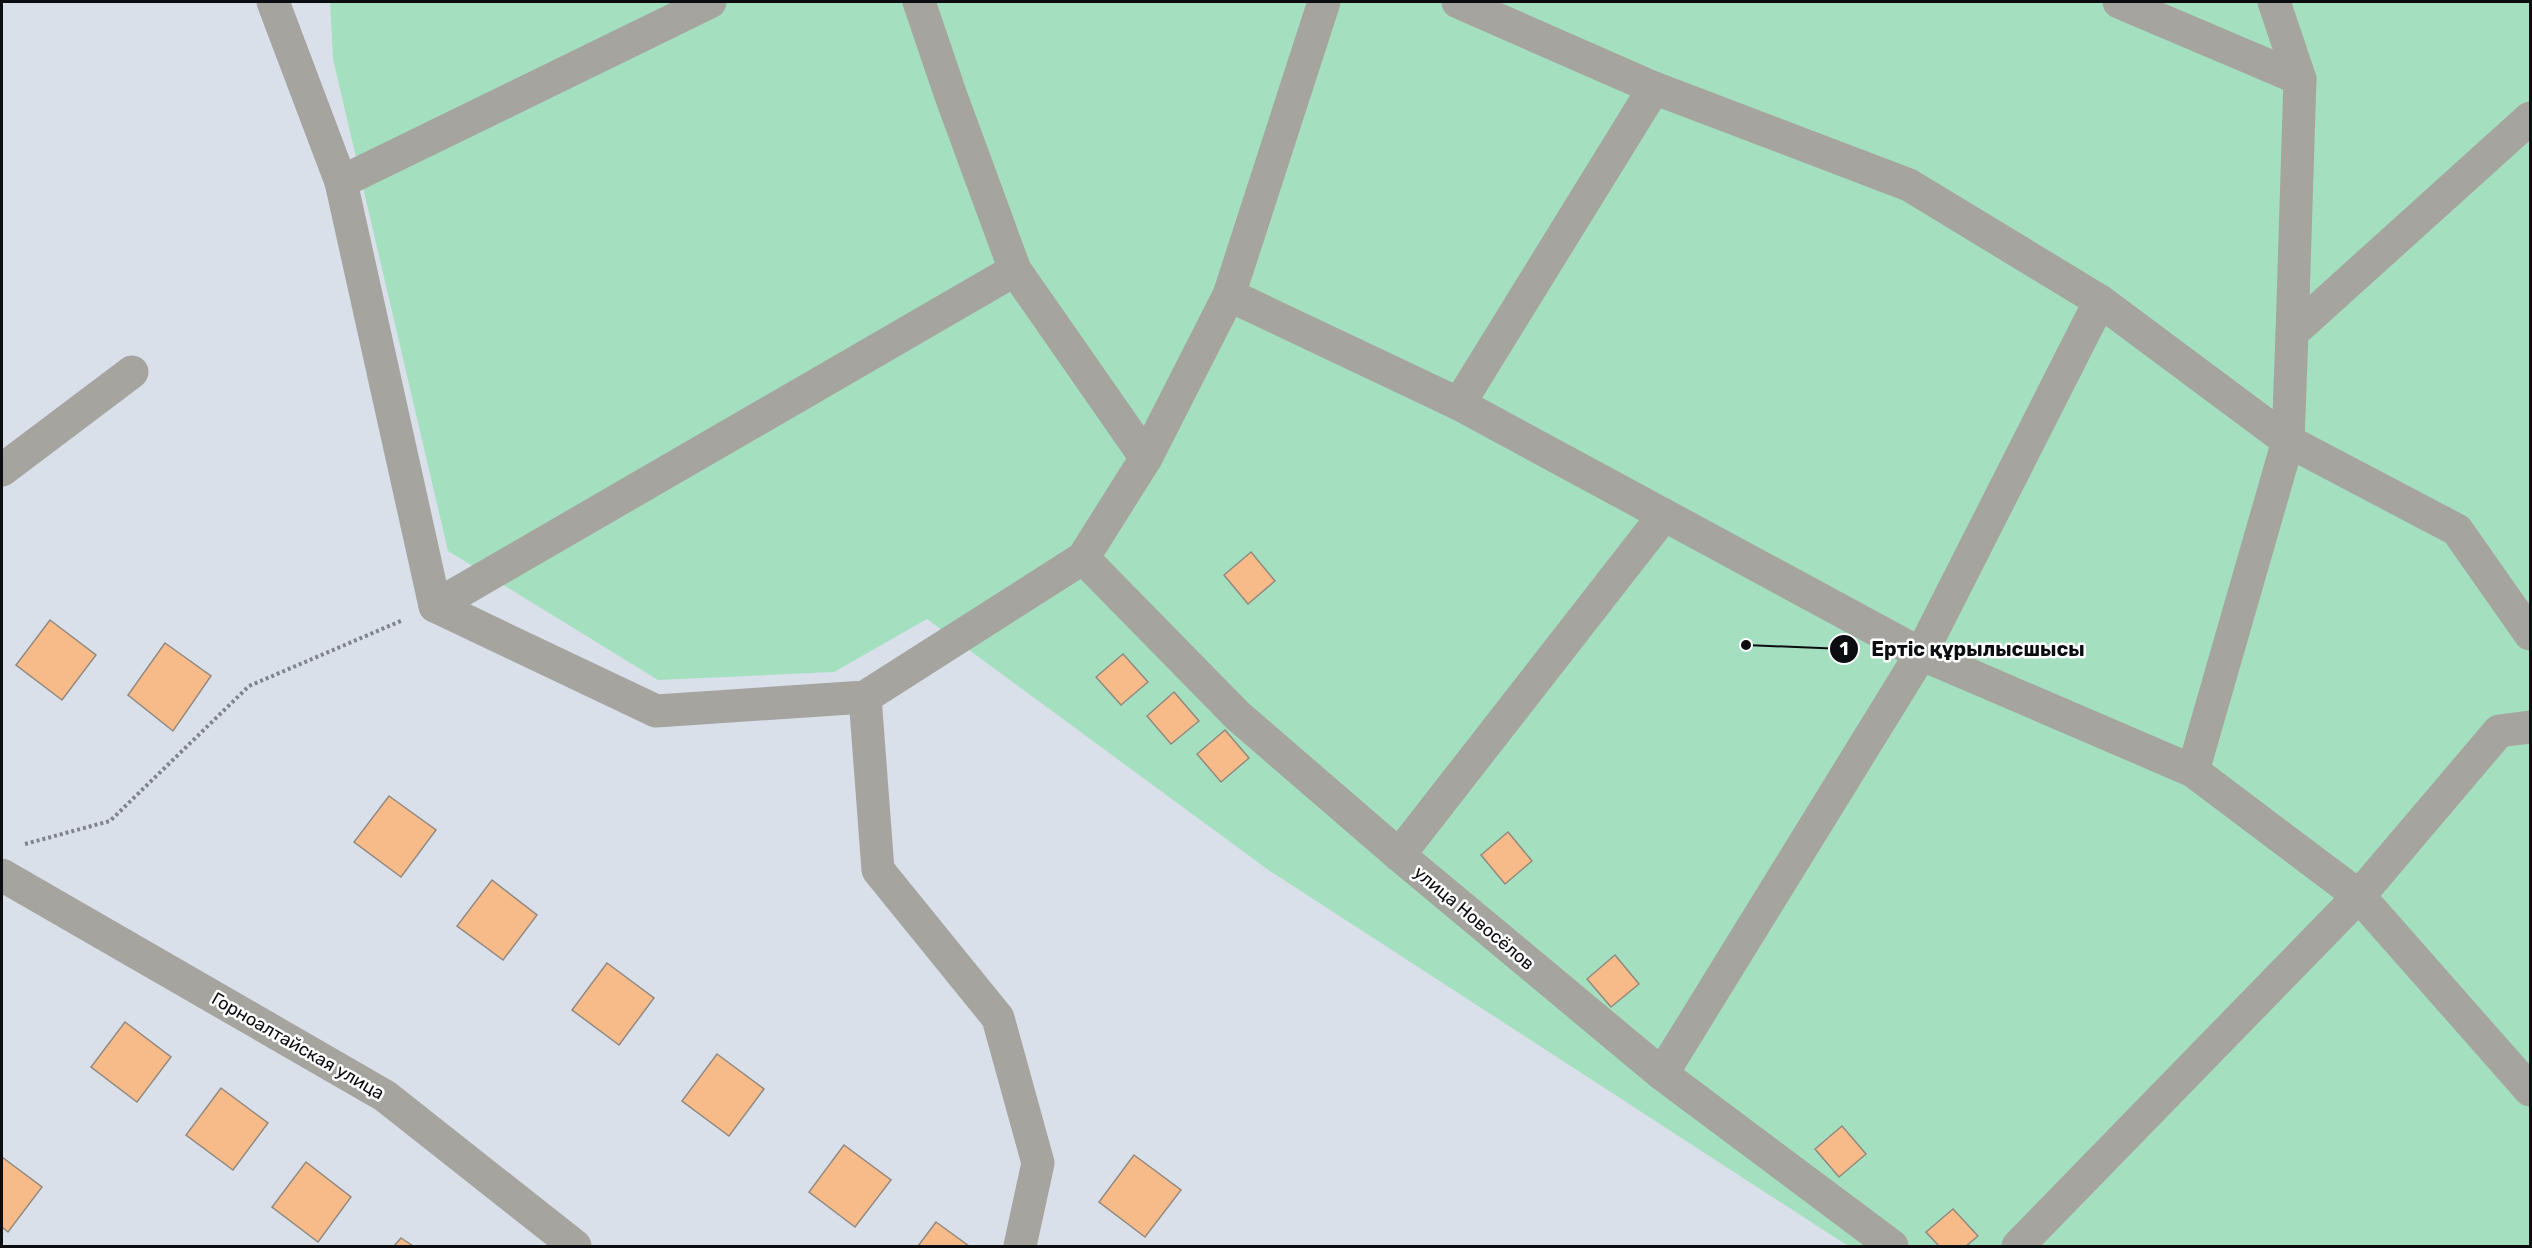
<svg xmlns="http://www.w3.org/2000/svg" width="2532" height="1248" font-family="Rubik,sans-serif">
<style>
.green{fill:#a4e0c0}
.building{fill:#f6bb88;stroke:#928981;stroke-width:1.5}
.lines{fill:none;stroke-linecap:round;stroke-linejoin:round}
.path{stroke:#7f848b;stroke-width:4;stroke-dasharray:3 3;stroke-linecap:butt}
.minor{stroke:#a6a49f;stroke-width:33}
.labels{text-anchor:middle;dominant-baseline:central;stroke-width:5;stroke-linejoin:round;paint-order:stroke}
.street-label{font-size:18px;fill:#0b0d11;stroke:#fff}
.leader{fill:none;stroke:#0b0d11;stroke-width:2}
.callout-dot{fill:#0b0d11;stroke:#fff;stroke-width:2}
.mark-label{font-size:18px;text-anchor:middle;font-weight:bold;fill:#fff}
.callout-label{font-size:20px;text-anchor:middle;font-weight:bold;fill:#0b0d11;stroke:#fff;stroke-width:5;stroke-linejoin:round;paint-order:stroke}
</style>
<rect width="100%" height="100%" fill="#d9e0ea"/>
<path class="green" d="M 330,2 L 2530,2 L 2530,1246 L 1848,1246 L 1267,869 L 927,619 L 834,672 L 658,680 L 448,551 L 333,59 Z"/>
<g class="building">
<path d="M 1251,552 L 1275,581 L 1248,604 L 1224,575 Z"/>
<path d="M 50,620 L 96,655 L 62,700 L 16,665 Z"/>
<path d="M 165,643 L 211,676 L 173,731 L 128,695 Z"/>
<path d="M 1123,654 L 1148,682 L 1121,705 L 1096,677 Z"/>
<path d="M 1174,692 L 1199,721 L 1171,744 L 1147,716 Z"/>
<path d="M 1225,730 L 1249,758 L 1221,782 L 1197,754 Z"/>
<path d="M 389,796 L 436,830 L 401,877 L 354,842 Z"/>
<path d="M 1508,832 L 1532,861 L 1505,884 L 1481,855 Z"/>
<path d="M 492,880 L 537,915 L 503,960 L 457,926 Z"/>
<path d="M 1615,955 L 1639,984 L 1611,1007 L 1587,979 Z"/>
<path d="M 607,963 L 654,998 L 619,1045 L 572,1010 Z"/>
<path d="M 125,1022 L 171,1057 L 137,1102 L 91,1067 Z"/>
<path d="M 717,1054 L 764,1089 L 729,1136 L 682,1101 Z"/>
<path d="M 221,1088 L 268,1123 L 233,1170 L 186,1135 Z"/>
<path d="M 1842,1126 L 1866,1154 L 1839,1177 L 1815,1149 Z"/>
<path d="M 844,1145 L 891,1180 L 855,1227 L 809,1192 Z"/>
<path d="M 1134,1155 L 1181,1190 L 1145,1237 L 1099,1202 Z"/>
<path d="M 2,1157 L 42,1187 L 8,1232 L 2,1227 Z"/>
<path d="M 306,1162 L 351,1197 L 318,1242 L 272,1207 Z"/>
<path d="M 1953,1209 L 1978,1236 L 1966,1246 L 1939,1246 L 1926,1232 Z"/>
<path d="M 936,1222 L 969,1246 L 918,1246 Z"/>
<path d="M 401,1238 L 413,1246 L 394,1246 Z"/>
</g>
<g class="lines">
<path class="path" d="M 25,844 L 110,821 L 249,686 L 403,620"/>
<g class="minor">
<path d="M 273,2 L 341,182 L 435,606 L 656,711 L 865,697 L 1083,558 L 1146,458 L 1229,295 L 1324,2"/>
<path d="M 919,2 L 951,96 L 1015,270 L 1146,458"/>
<path d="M 1458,2 L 1654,88 L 1909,185 L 2100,301 L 2288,441 L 2457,530 L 2530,634"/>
<path d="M 2119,2 L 2300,79"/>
<path d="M 2274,2 L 2300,79 L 2292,333"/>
<path d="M 341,182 L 710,2"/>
<path d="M 1229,295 L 1459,404 L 1921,654 L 2193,771 L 2359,896 L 2499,731 L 2530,727"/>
<path d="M 1459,404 L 1654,88"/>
<path d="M 2,470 L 132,372"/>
<path d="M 1083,558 L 1238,716 L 1399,855 L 1662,1074 L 1892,1246"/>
<path d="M 435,606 L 1015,270"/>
<path d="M 865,697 L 878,870 L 998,1018 L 1038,1163 L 1020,1246"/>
<path d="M 2193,771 L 2288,441 L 2292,333 L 2530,118"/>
<path d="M 1399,855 L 1664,515"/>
<path d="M 2,875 L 385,1096 L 575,1246"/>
<path d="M 1662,1074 L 1921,654 L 2100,301"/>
<path d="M 2018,1246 L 2359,896 L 2530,1090"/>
</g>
</g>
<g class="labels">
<g class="street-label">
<text transform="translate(1474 918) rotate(40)">улица Новосёлов</text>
<text transform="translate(298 1046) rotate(30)">Горноалтайская улица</text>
</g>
</g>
<path class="leader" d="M1746 645L1844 649"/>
<g class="callout-dot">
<circle cx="1746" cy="645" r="6"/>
<circle cx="1844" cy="649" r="15"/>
</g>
<g class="mark-label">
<text x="1844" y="655">1</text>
</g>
<g class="callout-label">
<text x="1978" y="656">Ертіс құрылысшысы</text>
</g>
<rect width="2532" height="1248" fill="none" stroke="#0b0d11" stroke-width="6"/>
</svg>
